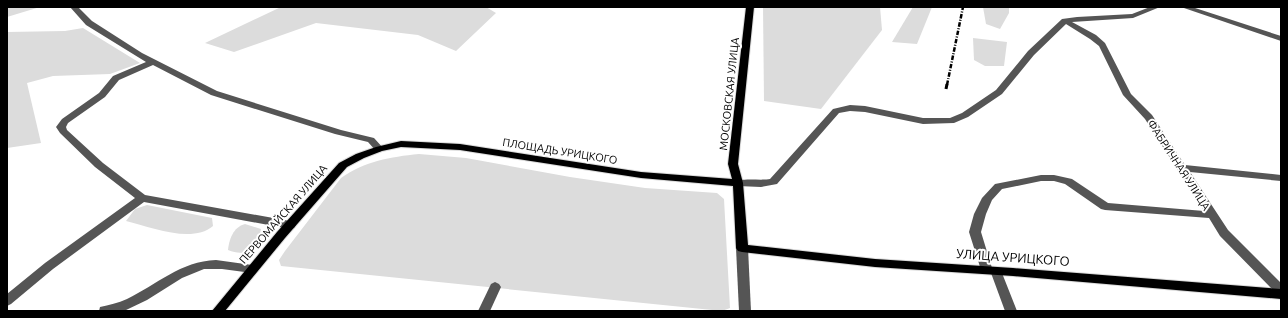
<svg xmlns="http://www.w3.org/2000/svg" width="1288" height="318" font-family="Ubuntu,sans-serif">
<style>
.green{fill:#dcdcdc}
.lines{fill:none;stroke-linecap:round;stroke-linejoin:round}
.major-casing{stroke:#dbdbdb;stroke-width:2}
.minor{fill:#555;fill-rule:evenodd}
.major{fill:#000;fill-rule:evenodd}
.rail-far1{stroke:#000;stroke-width:2.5;stroke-dasharray:4.5 1.5 1 1.5;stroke-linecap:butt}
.rail{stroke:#000;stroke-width:3;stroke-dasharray:5.5 2 1 2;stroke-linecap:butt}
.labels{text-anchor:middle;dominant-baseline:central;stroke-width:4;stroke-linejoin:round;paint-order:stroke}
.street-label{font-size:11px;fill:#000;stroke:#fff}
.near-street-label{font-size:13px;fill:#000;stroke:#fff}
</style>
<rect width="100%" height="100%" fill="#fff"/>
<g class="green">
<path d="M 7,7 L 40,7 L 7,17 Z"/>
<path d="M 281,7 L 486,7 L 496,13 L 456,51 L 418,35 L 316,23 L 234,52 L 205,43 Z"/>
<path d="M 763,7 L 880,7 L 882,30 L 821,109 L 764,101 Z"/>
<path d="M 913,7 L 932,7 L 917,44 L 892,42 Z"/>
<path d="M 983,7 L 1009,7 L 1009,13 L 1000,29 L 986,24 Z"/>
<path d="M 83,28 L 140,63 L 110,74 L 53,76 L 27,83 L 41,143 L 7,148 L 7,32 L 65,31 Z"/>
<path d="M 973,38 L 1007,42 L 1004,66 L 985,66 L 974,60 Z"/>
<path d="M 419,154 L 466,158 L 570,177 L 645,188 L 717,193 L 724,199 L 730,308 L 722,311 L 281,266 L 279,260 L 285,251 L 341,178 C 365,161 390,157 419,154 Z"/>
<path d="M 147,205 L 212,218 L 213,226 C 192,244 151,227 126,221 L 135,209 Z"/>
<path d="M 245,224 L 261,229 C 258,248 247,258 228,250 C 229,240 233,227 245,224 Z"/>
</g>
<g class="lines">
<g class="major-casing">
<path id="major" d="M 746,7 L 754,7 L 738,164 L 743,183 L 748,245 L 875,259 L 1013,268 L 1281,289 L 1281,299 L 1013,276 L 875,267 L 742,252 L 738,251 L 736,248 L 733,186 L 641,178 L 460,150 L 401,147 L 382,151 L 364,158 L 347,167 L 285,238 L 225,311 L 212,311 L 277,232 L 339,163 L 356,154 L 376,147 L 401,141 L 460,144 L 641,172 L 732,179 L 728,164 Z"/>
</g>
<g class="minor">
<path d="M 70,7 L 78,7 L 92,21 L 142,53 L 217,91 L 341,130 L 374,138 L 384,149 L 379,152 L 376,151 L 368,142 L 335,134 L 211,95 L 153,65 L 119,80 L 105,97 L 68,123 L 66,127 L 67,130 L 103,163 L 145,195 L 290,221 L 294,222 L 296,225 L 294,228 L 290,229 L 144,202 L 53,269 L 11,304 L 7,306 L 7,294 L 45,263 L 135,198 L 95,167 L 60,133 L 56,127 L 62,119 L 99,93 L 113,76 L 146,62 L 86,25 Z"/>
<path d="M 1150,7 L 1160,7 L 1133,18 L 1072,22 L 1096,35 L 1105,43 L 1131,94 L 1152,115 L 1185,165 L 1281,175 L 1281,181 L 1190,172 L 1228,230 L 1281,283 L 1281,296 L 1277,294 L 1220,236 L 1209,218 L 1105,210 L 1101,209 L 1065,184 L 1054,181 L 1041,181 L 1002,189 L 992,200 L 986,214 L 981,232 L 992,268 L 1000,268 L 1017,311 L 1005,311 L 991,273 L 987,274 L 983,273 L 981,270 L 969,232 L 974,214 L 982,198 L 995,184 L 1041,175 L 1054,175 L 1072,179 L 1108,203 L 1204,211 L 1145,119 L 1123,95 L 1099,46 L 1090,39 L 1066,24 L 1034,55 L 1002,94 L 968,117 L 954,123 L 923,124 L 865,112 L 850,111 L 839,113 L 777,184 L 761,187 L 738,186 L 733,183 C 738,177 761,181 770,179 L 833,109 L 850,105 L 865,106 L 923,118 L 950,118 L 962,113 L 996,90 L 1028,51 L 1062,19 L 1077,17 L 1132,14 Z"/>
<path d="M 1181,7 L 1192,7 L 1281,36 L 1281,41 Z"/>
<path d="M 742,244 L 746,245 L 748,248 L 751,311 L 739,311 L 736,248 L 738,245 Z"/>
<path d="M 216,260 L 252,265 L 256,266 L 258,269 L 256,272 L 252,273 L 222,269 L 204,269 L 182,278 L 147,300 L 124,311 L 99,311 L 100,307 C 109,305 118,303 127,299 C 156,285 181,261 216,260 Z"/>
<path d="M 495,282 L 499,284 L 501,287 L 490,311 L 478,311 L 491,284 Z"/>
</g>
<use href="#major" class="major"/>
<path class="rail-far1" d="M 947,85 L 963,7"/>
<path class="rail" d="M 946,89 L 947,84"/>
</g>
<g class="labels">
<g class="street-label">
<text transform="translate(729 94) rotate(-84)">МОСКОВСКАЯ УЛИЦА</text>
<text transform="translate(560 151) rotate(9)">ПЛОЩАДЬ УРИЦКОГО</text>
<text transform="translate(1179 165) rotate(57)">ФАБРИЧНАЯ УЛИЦА</text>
<text transform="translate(283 214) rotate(-49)">ПЕРВОМАЙСКАЯ УЛИЦА</text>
</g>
<g class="near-street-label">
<text transform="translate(1013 257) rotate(4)">УЛИЦА УРИЦКОГО</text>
</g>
</g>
<rect width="1288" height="318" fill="none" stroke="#000000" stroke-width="16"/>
</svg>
